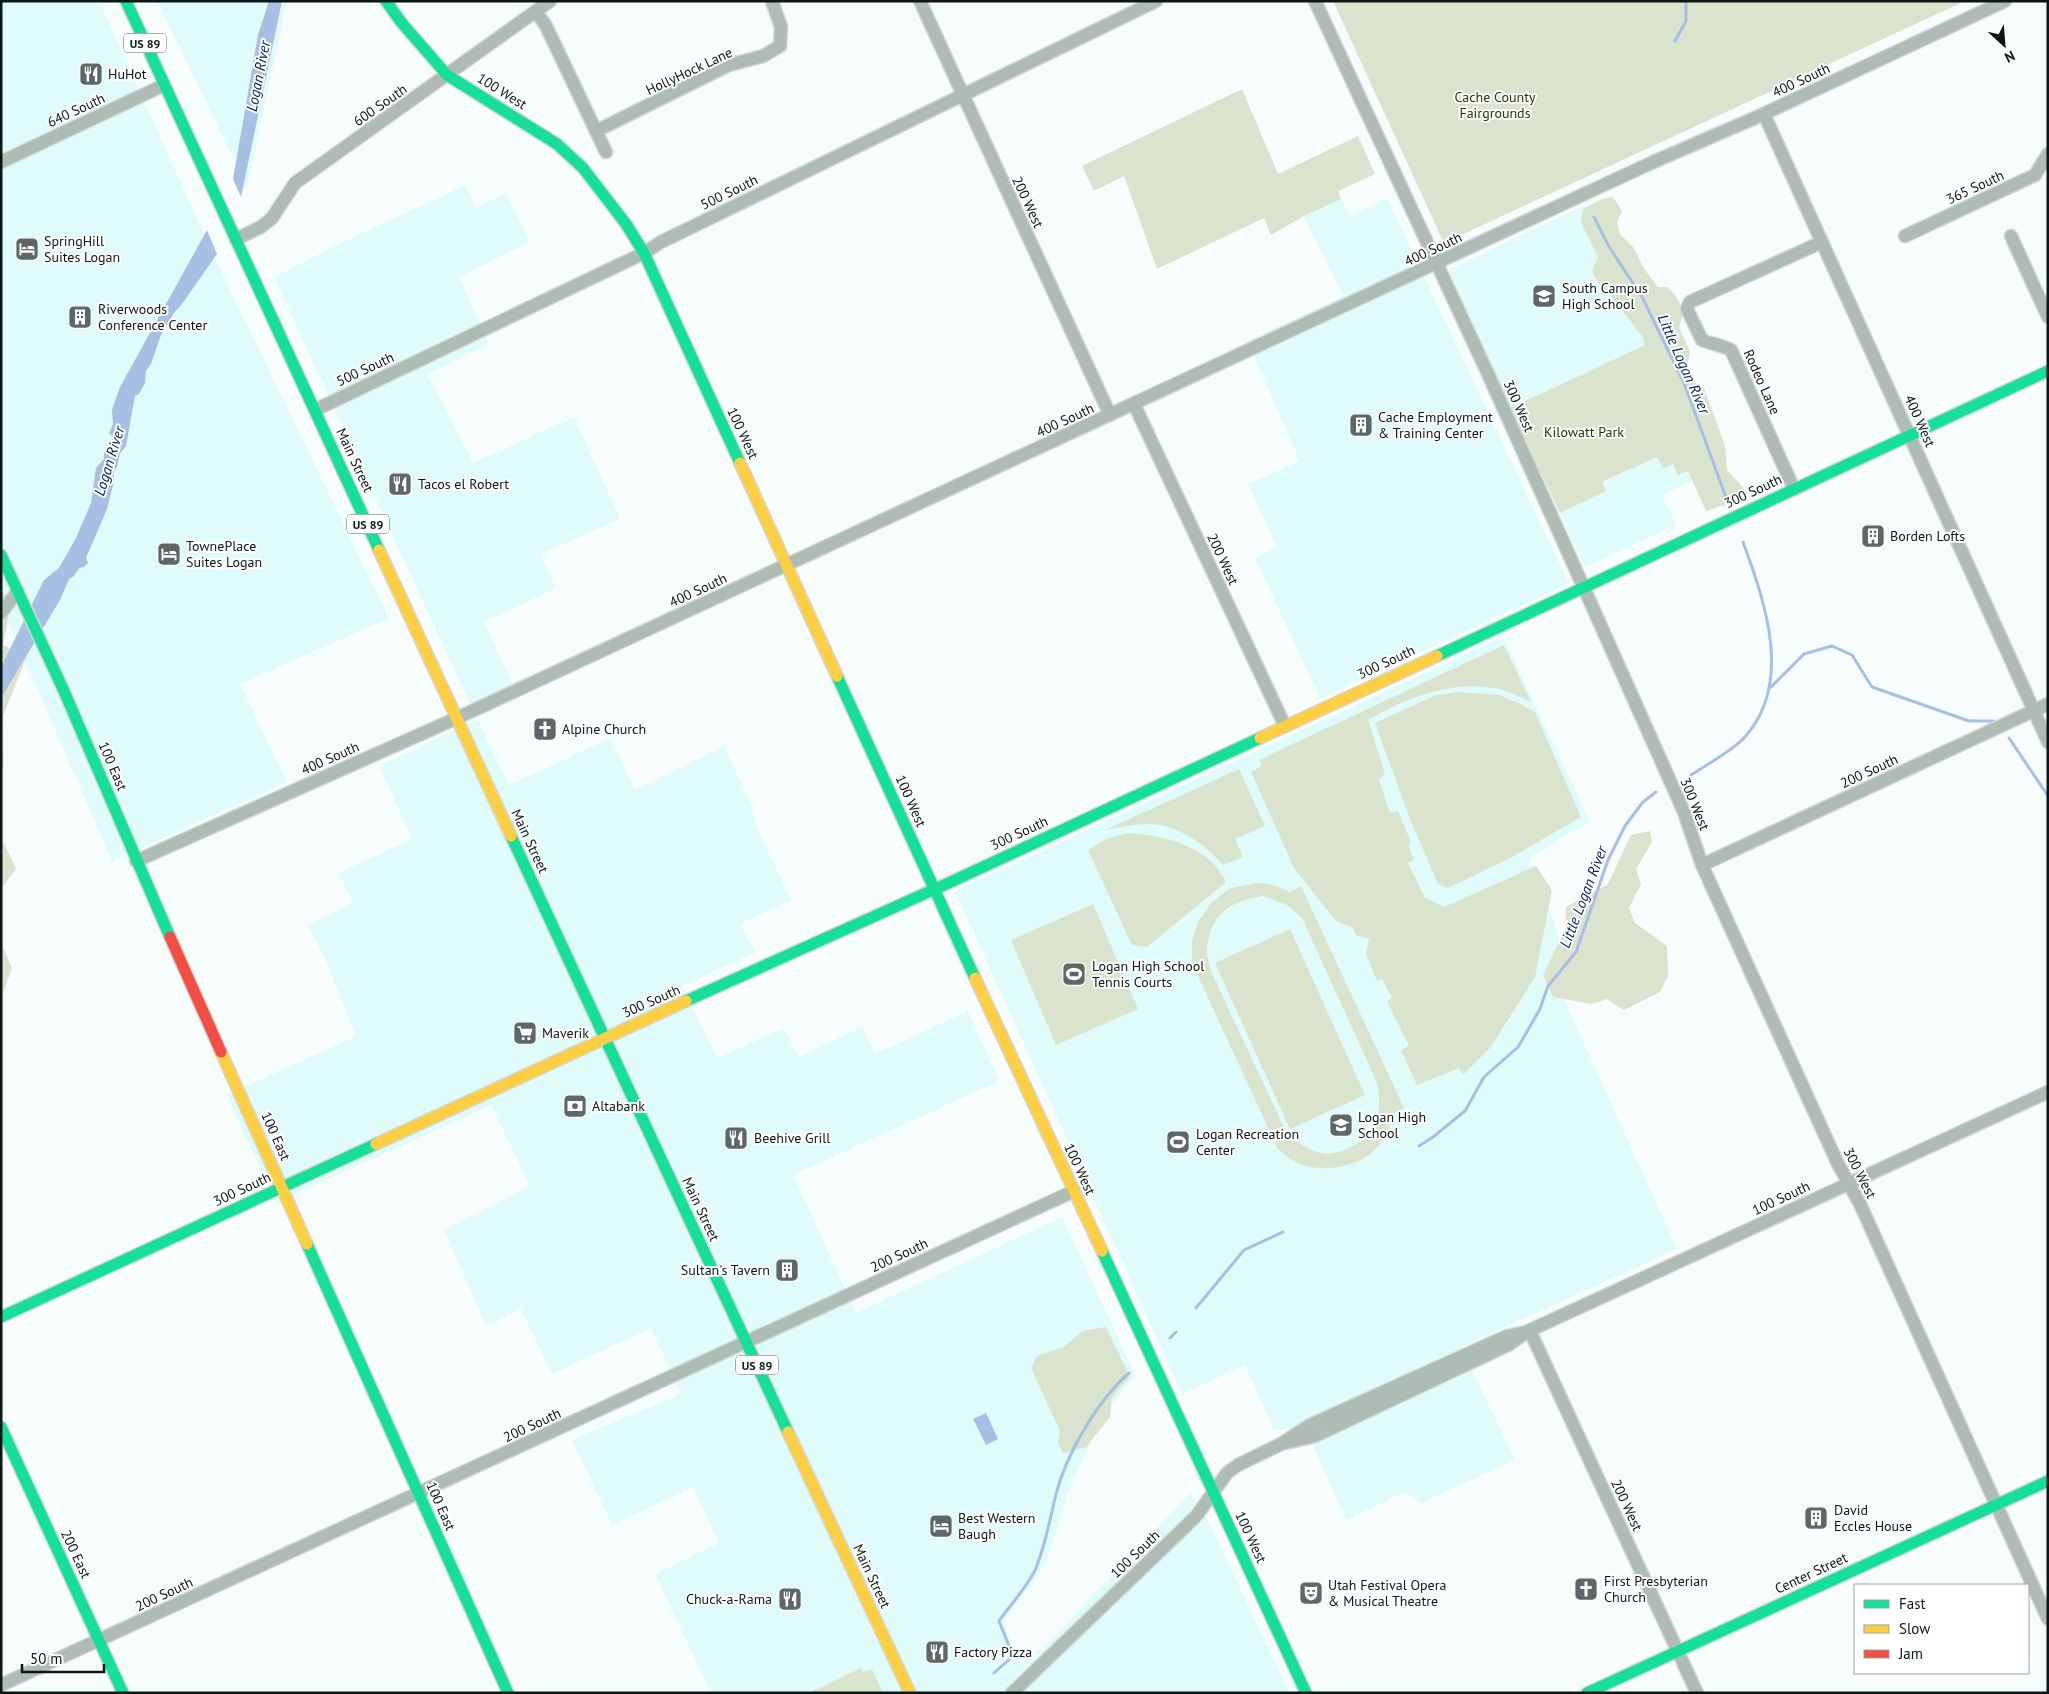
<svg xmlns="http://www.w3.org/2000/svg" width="2049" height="1694" font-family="'PT Sans',sans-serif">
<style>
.built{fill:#dffcfa}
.green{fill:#dae3ce;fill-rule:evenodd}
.water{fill:#a8bfe4}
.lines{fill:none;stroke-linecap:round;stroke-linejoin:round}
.stream{stroke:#a8bfe4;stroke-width:3}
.street-casing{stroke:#d2d7d7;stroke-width:15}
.fast-casing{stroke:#d2d7d7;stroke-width:14}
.slow-casing{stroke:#d2d7d7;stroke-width:14}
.jam-casing{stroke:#d2d7d7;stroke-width:14}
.street{stroke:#afbbb5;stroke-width:12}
.fast{stroke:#16e098;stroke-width:11}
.slow{stroke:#ffcf43;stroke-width:11}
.jam{stroke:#f24e42;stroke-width:11}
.labels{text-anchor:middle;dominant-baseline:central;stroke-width:4;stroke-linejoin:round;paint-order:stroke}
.shield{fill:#fff;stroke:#545d5d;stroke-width:1}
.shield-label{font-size:12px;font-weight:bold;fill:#0a1717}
.street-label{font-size:14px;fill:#0a1717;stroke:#fff}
.poi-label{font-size:14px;fill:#0a1717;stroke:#fff;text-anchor:start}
.park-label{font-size:14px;fill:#2b3505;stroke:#fff}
.water-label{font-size:15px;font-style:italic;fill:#042562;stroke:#fff}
</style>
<rect width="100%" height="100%" fill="#f7fcfc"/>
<g class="built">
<path d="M 1,1 L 99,1 L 219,267 L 389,618 L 240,684 L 287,782 L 112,861 L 1,605 Z"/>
<path d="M 157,1 L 287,1 L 247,187 Z"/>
<path d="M 466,185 L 475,208 L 506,193 L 530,242 L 459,277 L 489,344 L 428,374 L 473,463 L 574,417 L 620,519 L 540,554 L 556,588 L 484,622 L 513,685 L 470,704 L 274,277 L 337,245 Z"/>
<path d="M 1387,198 L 1569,584 L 1320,698 L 1255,558 L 1277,547 L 1248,484 L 1300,461 L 1247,341 L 1343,296 L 1304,216 L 1341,199 L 1351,216 Z"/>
<path d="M 1585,205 L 1650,342 L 1510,408 L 1449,270 Z"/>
<path d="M 1657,457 L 1688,471 L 1692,481 L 1662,495 L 1676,525 L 1585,567 L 1560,513 L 1606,491 L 1602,483 Z"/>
<path d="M 1503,637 L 1590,821 L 1530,857 L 1558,934 L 1564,999 L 1677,1249 L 1461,1347 L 1515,1460 L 1421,1503 L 1405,1492 L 1346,1520 L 1305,1428 L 1274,1430 L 1245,1365 L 1182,1394 L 955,891 Z"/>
<path d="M 478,720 L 509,785 L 611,738 L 635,790 L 724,746 L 752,806 L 755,824 L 791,900 L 740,924 L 755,952 L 682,986 L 717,1058 L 784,1028 L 798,1057 L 862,1027 L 875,1054 L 968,1011 L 999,1081 L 793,1175 L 856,1313 L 1062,1217 L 1135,1375 L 1103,1416 L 1067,1494 L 1046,1563 L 1003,1623 L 1021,1665 L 1051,1640 L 1190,1493 L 1207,1518 L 1289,1693 L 872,1693 L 861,1668 L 809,1693 L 711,1693 L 655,1574 L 719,1543 L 693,1487 L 612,1525 L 572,1440 L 681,1394 L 651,1328 L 552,1374 L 521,1309 L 486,1326 L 444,1230 L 530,1186 L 491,1105 L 276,1203 L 227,1095 L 356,1036 L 327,963 L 308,925 L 353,903 L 339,873 L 412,839 L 379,766 Z"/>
</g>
<g class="green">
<path d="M 1333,1 L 1965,1 L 1444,243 Z"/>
<path d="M 1242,89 L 1278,174 L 1358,136 L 1375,174 L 1338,191 L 1341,199 L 1304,216 L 1271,235 L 1264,218 L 1157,269 L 1124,176 L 1094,191 L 1082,166 Z"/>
<path d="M 1613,197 L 1622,211 L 1617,222 L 1620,234 L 1633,247 L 1645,270 L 1658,287 L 1668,287 C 1680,301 1686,309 1679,327 L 1690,352 L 1687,367 L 1695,383 L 1704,388 L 1725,446 L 1727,470 L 1748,493 L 1741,503 L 1720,506 L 1706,511 L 1688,471 L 1678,475 L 1673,464 L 1663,468 L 1657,457 L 1602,482 L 1606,491 L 1560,513 L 1510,408 L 1645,345 L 1642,336 L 1611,296 L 1603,292 L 1592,271 L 1598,257 L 1581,223 L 1583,209 L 1602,199 Z"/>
<path d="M 1,590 L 11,603 L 3,645 L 27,656 L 3,716 L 4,766 L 1,773 Z"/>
<path d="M 1504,645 L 1531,702 C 1522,698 1513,693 1503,690 C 1455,678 1409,697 1368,720 L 1385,774 L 1379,780 L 1390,813 L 1398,811 L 1411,842 L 1408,845 L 1414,860 L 1408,863 L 1425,898 L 1444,907 L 1536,866 L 1552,890 L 1535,977 L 1490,1048 L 1463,1075 L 1459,1068 L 1417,1085 L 1401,1050 L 1409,1046 L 1387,1001 L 1392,998 L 1382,979 L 1377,981 L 1366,954 L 1369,939 L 1356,935 L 1353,928 L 1336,921 L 1294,868 L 1251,772 L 1262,766 L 1259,760 Z"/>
<path d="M 1461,692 L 1499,695 L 1520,704 L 1535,712 L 1581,817 L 1512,857 L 1448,888 L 1438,884 L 1410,819 L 1375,723 L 1436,695 Z"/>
<path d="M 1239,769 L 1265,826 L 1235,839 L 1243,857 L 1223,865 C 1207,846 1185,830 1160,825 C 1143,822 1122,827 1105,830 Z"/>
<path d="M 1650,831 L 1652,842 L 1636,869 L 1641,884 L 1629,908 L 1635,923 L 1667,946 L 1668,976 L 1660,992 L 1624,1010 L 1607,999 L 1591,1004 L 1553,997 L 1543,975 L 1565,930 L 1566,907 L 1608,884 L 1631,835 Z"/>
<path d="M 1129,833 C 1166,836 1209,846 1226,882 L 1147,947 L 1132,945 L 1088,850 L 1108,838 Z"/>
<path d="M 1,837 L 16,869 L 1,889 Z"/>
<path d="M 1258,883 L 1273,885 L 1290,892 L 1301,886 L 1404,1108 L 1394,1113 C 1390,1125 1387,1135 1379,1145 C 1361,1168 1319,1175 1294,1161 C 1288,1158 1283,1153 1278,1149 L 1192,963 L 1192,941 L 1198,922 L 1212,902 L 1231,888 ZM 1264,896 L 1287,905 L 1302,918 L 1375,1078 C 1385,1108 1378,1136 1347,1149 C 1339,1152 1329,1155 1321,1153 C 1308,1150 1297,1142 1287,1134 L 1216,982 C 1213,975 1209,968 1208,960 C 1206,952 1207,945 1209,937 C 1215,910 1238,899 1264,896 Z"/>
<path d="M 1093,904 L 1138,1009 L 1056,1045 L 1011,940 Z"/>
<path d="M 1290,929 L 1365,1095 L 1290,1129 L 1215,963 Z"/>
<path d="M 1,942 L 12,968 L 1,999 Z"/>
<path d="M 1106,1327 L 1130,1377 L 1112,1397 L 1110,1417 L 1086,1447 L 1063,1453 L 1058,1443 L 1060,1431 L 1031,1368 L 1037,1356 L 1064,1347 L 1082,1331 Z"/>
<path d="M 861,1668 L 863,1672 L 872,1669 L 883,1693 L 809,1693 Z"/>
</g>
<g class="water">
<path d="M 269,1 L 282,1 L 241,197 L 233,179 L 258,35 Z"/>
<path d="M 207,230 L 217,254 L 182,304 L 174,313 L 161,335 L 151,364 L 146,371 L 145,383 L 139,394 L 135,396 L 126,446 L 120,453 L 117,467 L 114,471 L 113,485 L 107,509 L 86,558 L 88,563 L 84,567 L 79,568 L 74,576 L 69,579 L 60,600 L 1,698 L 1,667 L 44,580 L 59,568 L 76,538 L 91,503 L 96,468 L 104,459 L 104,452 L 111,446 L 113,437 L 109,433 L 113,424 L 112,410 L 120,387 Z"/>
<path d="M 986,1413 L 998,1439 L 986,1445 L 973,1419 Z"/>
</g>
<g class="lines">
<g class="stream">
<path d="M 1675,41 L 1686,21 L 1686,1"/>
<path d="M 1594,217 L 1608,245 L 1642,297 L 1684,383 L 1727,500"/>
<path d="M 1771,687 L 1804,654 L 1832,646 L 1852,655 L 1872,687 L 1969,721 L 1993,721"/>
<path d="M 2009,738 L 2048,796"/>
<path d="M 1691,775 C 1706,765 1732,751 1744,738 C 1794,684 1765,602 1743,542"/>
<path d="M 1419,1146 L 1433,1137 L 1465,1111 L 1484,1077 L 1518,1047 L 1540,1009 L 1548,986 L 1576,952 L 1608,860 L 1625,826 L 1643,802 L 1656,792"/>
<path d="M 1196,1308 L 1244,1250 L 1283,1232"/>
<path d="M 1170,1338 L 1176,1332"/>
<path d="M 994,1673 L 1013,1656 L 999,1621 C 1010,1605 1029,1585 1036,1568 C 1046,1543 1050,1519 1056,1494 C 1067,1453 1097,1401 1129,1373"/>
</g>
<g class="street-casing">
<g id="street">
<path d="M 920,1 L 1110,415"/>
<path d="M 1315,1 L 1489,376 L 1592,606 L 1684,812 L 1702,865 L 1838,1164 L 1860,1204 L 2048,1619"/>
<path d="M 536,11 L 546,26 L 606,152"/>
<path d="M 1764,114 L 2048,742"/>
<path d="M 596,131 L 729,65 L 763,56 L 780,46 L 781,27 L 772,1"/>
<path d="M 1,162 L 164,85"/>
<path d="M 1905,236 L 2035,175 L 2048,154"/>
<path d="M 2011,236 L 2048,317"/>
<path d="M 236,239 L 261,227 L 272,218 L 295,183 L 550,1"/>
<path d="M 1134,404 L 1285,726"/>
<path d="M 315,410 L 644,253 L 661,242 L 1156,1"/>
<path d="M 1794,489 L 1731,350 C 1722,345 1711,344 1702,340 L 1687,309 L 1690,302 L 1822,242"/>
<path d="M 1,613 L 18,591"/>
<path d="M 136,861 L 457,718 L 1651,163 L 1757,117 L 2005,1"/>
<path d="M 1702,865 L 2048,704"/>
<path d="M 1530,1331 L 1697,1693"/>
<path d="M 1281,1444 L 1315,1436 L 1510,1344 L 1526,1332 L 2048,1092"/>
<path d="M 1,1685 L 1074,1191"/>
<path d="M 1012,1693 L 1186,1526 L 1197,1515 L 1227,1473 L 1238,1465 L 1281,1444 L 1310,1425 L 1507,1336 L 1521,1333"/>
</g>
</g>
<g class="fast-casing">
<g id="fast">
<path d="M 126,1 L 379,550"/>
<path d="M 386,1 L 401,22 L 447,75 L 557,144 L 583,168 L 626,224 L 644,253 L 740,463"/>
<path d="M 1,555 L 64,691 L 170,937"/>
<path d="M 1437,656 L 2048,371"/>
<path d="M 837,676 L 975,978"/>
<path d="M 511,836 L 788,1432"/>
<path d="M 686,1001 L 953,881 L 1260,738"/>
<path d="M 307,1244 L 508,1693"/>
<path d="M 1102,1251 L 1306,1693"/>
<path d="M 1,1317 L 376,1144"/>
<path d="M 1,1427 L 123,1693"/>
<path d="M 1587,1693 L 2048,1481"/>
</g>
</g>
<g class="slow-casing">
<g id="slow">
<path d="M 740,463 L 837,676"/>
<path d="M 379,550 L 511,836"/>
<path d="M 1260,738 L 1437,656"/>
<path d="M 975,978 L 1102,1251"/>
<path d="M 221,1052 L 307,1244"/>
<path d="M 376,1144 L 686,1001"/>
<path d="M 788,1432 L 910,1693"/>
</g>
</g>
<g class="jam-casing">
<path id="jam" d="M 170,937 L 221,1052"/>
</g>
<use href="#street" class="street"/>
<use href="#fast" class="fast"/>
<use href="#slow" class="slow"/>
<use href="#jam" class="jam"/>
</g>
<defs>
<g id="restaurant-square" transform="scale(1.25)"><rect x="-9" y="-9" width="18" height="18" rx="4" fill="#5d6767" stroke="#fff"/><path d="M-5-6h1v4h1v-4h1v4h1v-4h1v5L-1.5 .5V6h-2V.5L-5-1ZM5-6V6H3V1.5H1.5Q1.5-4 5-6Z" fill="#fff"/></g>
<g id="hotel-square" transform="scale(1.25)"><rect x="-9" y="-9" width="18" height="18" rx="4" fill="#5d6767" stroke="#fff"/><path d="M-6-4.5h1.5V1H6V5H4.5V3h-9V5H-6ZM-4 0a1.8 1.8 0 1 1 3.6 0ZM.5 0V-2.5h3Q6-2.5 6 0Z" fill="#fff"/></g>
<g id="school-square" transform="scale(1.25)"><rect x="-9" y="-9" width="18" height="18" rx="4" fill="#5d6767" stroke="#fff"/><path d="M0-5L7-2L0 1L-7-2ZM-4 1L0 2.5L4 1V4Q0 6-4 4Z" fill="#fff"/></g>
<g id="building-square" transform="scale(1.25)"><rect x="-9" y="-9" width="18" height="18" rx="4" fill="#5d6767" stroke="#fff"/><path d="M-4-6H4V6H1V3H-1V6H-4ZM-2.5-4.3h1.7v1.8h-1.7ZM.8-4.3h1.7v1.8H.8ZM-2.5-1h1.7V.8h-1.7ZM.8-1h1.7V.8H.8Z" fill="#fff"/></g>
<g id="church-square" transform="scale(1.25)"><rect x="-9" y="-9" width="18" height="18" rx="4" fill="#5d6767" stroke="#fff"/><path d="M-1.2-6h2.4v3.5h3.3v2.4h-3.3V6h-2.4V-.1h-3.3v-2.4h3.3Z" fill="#fff"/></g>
<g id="stadium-square" transform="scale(1.25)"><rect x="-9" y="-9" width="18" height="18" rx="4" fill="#5d6767" stroke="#fff"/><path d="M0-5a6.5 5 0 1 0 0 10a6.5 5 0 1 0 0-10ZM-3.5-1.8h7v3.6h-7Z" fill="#fff"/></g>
<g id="supermarket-square" transform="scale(1.25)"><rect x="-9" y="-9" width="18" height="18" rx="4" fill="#5d6767" stroke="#fff"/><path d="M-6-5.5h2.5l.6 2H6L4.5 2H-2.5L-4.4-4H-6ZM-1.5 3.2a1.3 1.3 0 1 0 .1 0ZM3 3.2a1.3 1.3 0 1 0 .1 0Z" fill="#fff"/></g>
<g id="bank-square" transform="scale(1.25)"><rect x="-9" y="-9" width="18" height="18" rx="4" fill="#5d6767" stroke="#fff"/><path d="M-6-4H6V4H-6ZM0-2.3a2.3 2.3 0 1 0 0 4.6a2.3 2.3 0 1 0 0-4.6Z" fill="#fff"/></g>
<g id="theatre-square" transform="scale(1.25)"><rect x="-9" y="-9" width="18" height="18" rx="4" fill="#5d6767" stroke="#fff"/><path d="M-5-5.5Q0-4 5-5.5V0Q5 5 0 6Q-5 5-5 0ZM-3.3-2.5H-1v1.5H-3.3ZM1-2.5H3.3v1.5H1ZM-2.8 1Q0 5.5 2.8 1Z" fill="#fff"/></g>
</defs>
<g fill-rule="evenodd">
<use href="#restaurant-square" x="91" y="74"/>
<use href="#hotel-square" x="27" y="249"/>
<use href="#school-square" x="1544" y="296"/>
<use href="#building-square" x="80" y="317"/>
<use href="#building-square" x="1361" y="425"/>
<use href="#restaurant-square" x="400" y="484"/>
<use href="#building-square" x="1873" y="536"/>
<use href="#hotel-square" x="169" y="554"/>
<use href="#church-square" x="545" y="729"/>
<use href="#stadium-square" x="1074" y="974"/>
<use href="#supermarket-square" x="525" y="1033"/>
<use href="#bank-square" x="575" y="1106"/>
<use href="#school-square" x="1341" y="1125"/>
<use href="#restaurant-square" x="736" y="1138"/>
<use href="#stadium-square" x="1178" y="1142"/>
<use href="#building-square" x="787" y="1270"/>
<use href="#building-square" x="1816" y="1518"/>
<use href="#hotel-square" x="941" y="1526"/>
<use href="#church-square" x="1586" y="1589"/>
<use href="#theatre-square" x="1311" y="1593"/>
<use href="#restaurant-square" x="790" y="1599"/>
<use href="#restaurant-square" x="937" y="1652"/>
</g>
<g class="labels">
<g class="shield">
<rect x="124" y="33.5" width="42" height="19" rx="4"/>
<rect x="347" y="514.5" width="42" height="19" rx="4"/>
<rect x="736" y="1355.5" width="42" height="19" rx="4"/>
</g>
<g class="shield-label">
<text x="145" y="43">US 89</text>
<text x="368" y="524">US 89</text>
<text x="757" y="1365">US 89</text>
</g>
<g class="street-label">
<text transform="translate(689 71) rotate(-25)">HollyHock Lane</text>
<text transform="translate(1801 80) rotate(-25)">400 South</text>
<text transform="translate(502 91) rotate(32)">100 West</text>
<text transform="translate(380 105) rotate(-35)">600 South</text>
<text transform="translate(76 110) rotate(-25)">640 South</text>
<text transform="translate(1975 187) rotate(-25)">365 South</text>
<text transform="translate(729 192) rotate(-26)">500 South</text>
<text transform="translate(1028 202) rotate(65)">200 West</text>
<text transform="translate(1433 249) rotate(-25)">400 South</text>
<text transform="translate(365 369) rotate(-25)">500 South</text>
<text transform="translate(1762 382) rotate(66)">Rodeo Lane</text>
<text transform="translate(1519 406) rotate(66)">300 West</text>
<text transform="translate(1065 420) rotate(-25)">400 South</text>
<text transform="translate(1920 421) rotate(66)">400 West</text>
<text transform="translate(743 433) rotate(65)">100 West</text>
<text transform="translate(355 460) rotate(65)">Main Street</text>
<text transform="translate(1753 491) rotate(-25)">300 South</text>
<text transform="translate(1223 559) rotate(65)">200 West</text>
<text transform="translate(698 590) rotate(-25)">400 South</text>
<text transform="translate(1386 662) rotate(-25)">300 South</text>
<text transform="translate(330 758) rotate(-24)">400 South</text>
<text transform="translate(113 766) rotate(67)">100 East</text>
<text transform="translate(1869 771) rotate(-25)">200 South</text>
<text transform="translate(911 801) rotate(66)">100 West</text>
<text transform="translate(1695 804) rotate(68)">300 West</text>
<text transform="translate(1019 833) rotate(-25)">300 South</text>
<text transform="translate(530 841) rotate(65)">Main Street</text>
<text transform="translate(651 1001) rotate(-24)">300 South</text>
<text transform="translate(276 1136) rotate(66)">100 East</text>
<text transform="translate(1080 1169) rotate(65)">100 West</text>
<text transform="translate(1860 1173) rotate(63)">300 West</text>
<text transform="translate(242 1189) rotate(-25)">300 South</text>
<text transform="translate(1781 1198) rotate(-25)">100 South</text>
<text transform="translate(701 1209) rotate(65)">Main Street</text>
<text transform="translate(899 1255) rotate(-25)">200 South</text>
<text transform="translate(532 1425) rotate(-25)">200 South</text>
<text transform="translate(1627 1505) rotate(65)">200 West</text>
<text transform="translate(441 1506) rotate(66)">100 East</text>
<text transform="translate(1251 1537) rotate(65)">100 West</text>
<text transform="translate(76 1554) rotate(65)">200 East</text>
<text transform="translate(1135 1554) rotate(-44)">100 South</text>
<text transform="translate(1811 1573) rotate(-25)">Center Street</text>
<text transform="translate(872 1576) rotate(65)">Main Street</text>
<text transform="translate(164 1594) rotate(-25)">200 South</text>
</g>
<g class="poi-label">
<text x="108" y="74">HuHot</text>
<text x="44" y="241">SpringHill<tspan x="44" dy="16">Suites Logan</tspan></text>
<text x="1562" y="288">South Campus<tspan x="1562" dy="16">High School</tspan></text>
<text x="98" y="309">Riverwoods<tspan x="98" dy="16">Conference Center</tspan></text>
<text x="1378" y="417">Cache Employment<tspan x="1378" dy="16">&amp; Training Center</tspan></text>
<text x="418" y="484">Tacos el Robert</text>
<text x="1890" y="536">Borden Lofts</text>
<text x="186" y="546">TownePlace<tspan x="186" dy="16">Suites Logan</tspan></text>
<text x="562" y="729">Alpine Church</text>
<text x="1092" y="966">Logan High School<tspan x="1092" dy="16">Tennis Courts</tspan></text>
<text x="542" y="1033">Maverik</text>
<text x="592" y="1106">Altabank</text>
<text x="1358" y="1117">Logan High<tspan x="1358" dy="16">School</tspan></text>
<text x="1196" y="1134">Logan Recreation<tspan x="1196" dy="16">Center</tspan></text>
<text x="754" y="1138">Beehive Grill</text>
<text x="770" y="1270" text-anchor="end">Sultan's Tavern</text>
<text x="1834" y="1510">David<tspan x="1834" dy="16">Eccles House</tspan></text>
<text x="958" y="1518">Best Western<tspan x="958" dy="16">Baugh</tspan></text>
<text x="1604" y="1581">First Presbyterian<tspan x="1604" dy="16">Church</tspan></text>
<text x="1328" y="1585">Utah Festival Opera<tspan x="1328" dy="16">&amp; Musical Theatre</tspan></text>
<text x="772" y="1599" text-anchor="end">Chuck-a-Rama</text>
<text x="954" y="1652">Factory Pizza</text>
</g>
<g class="park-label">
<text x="1495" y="97">Cache County<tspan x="1495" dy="16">Fairgrounds</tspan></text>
<text x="1584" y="432">Kilowatt Park</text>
</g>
<g class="water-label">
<text transform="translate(258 76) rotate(-79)">Logan River</text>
<text transform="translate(1684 364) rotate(66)">Little Logan River</text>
<text transform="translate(109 461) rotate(-73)">Logan River</text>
<text transform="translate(1583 897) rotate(-69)">Little Logan River</text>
</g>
</g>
<rect width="2049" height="1694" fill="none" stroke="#0a1717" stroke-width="5"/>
<rect x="1854" y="1584" width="175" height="90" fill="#ffffff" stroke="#9da2a2"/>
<rect x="1864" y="1600" width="25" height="8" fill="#16e098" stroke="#9da2a2"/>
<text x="1899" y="1609" font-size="15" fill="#0a1717">Fast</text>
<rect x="1864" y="1625" width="25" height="8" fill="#ffcf43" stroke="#9da2a2"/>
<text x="1899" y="1634" font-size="15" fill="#0a1717">Slow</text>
<rect x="1864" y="1650" width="25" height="8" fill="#f24e42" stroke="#9da2a2"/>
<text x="1899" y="1659" font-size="15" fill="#0a1717">Jam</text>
<g transform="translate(2004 45) rotate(154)" stroke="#ffffff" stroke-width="4" paint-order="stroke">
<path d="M0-4L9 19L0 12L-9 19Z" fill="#0a1717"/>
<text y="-8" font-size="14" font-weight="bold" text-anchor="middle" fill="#0a1717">N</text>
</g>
<path d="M22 1664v8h82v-8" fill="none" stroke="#0a1717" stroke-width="2.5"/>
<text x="30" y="1664" font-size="15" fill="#0a1717" stroke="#ffffff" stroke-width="4" paint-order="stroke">50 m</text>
</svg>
